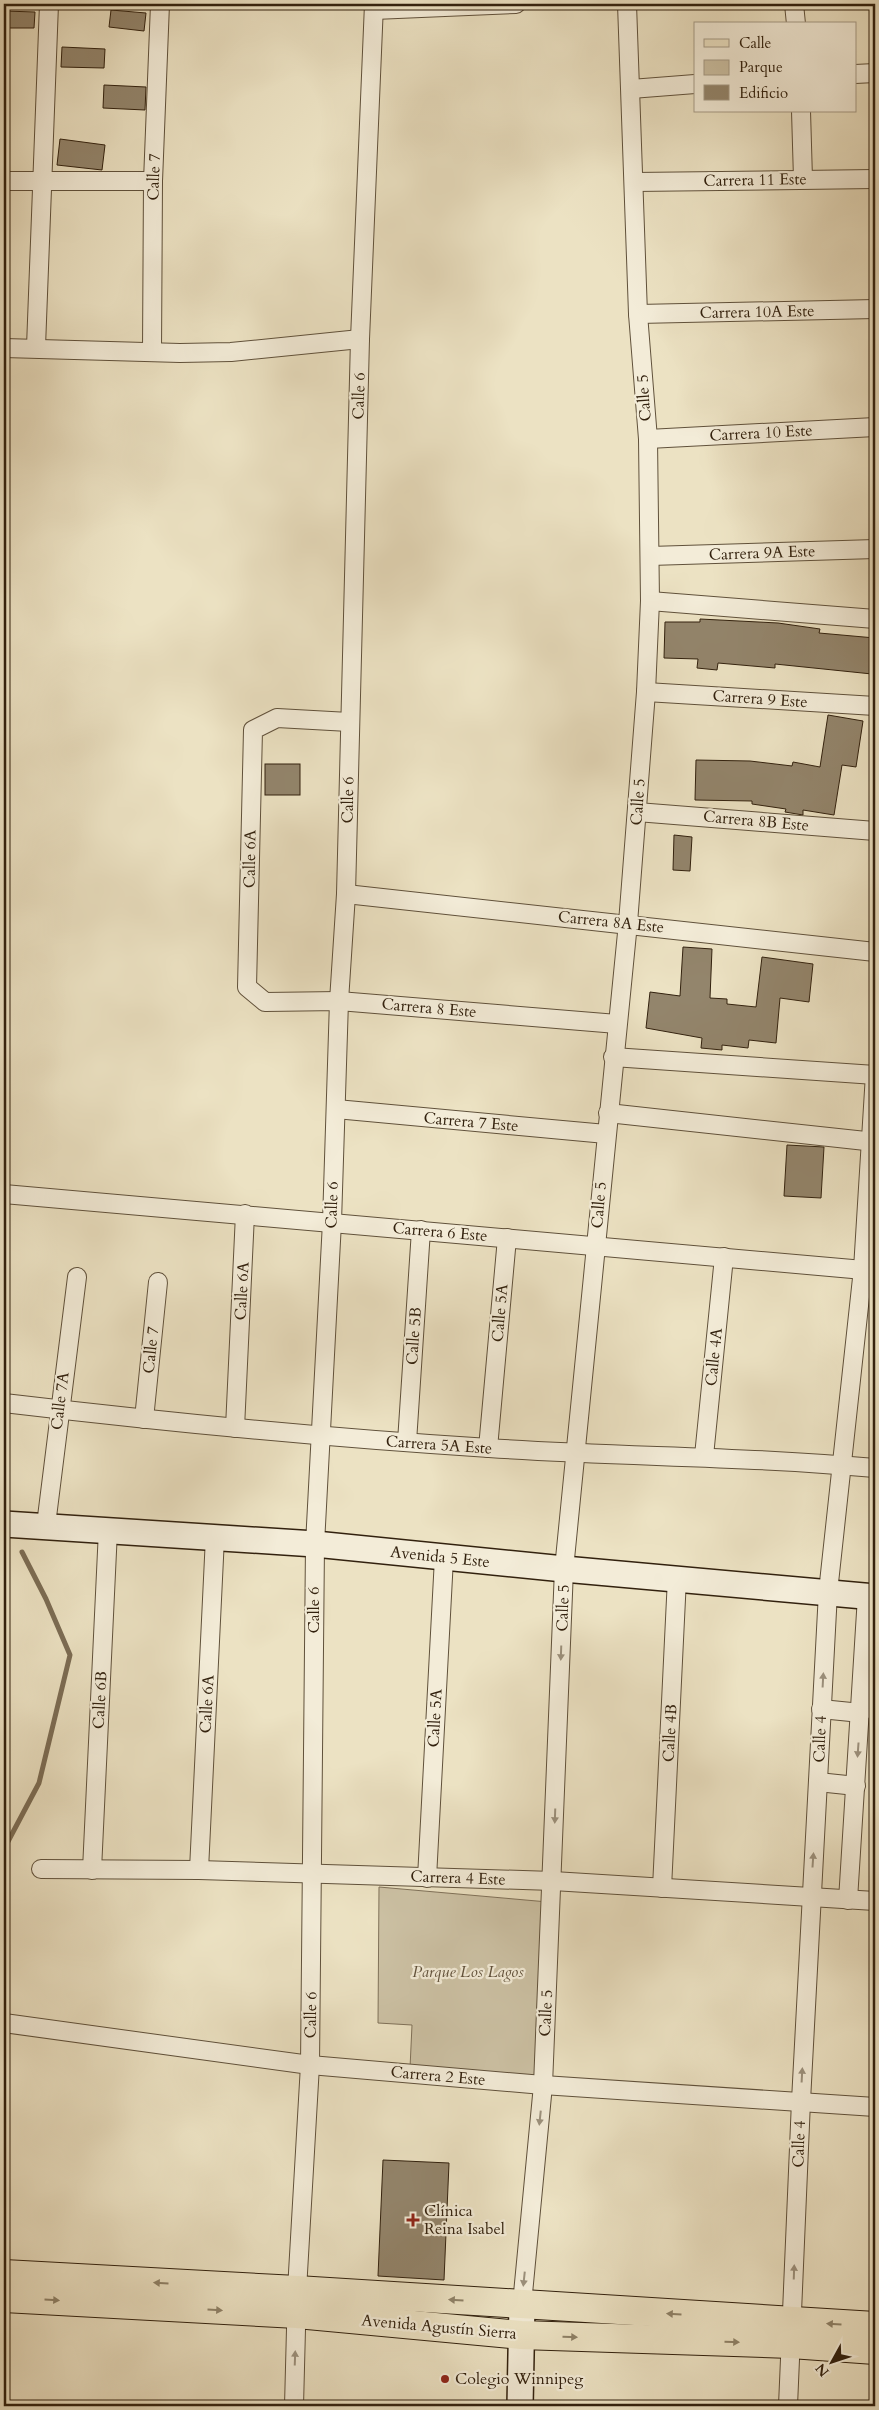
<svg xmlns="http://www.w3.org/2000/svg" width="879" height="2410" font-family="Cardo,serif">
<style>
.green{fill:#ccc1a4;stroke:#7f7159}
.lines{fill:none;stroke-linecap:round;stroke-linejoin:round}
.stream{stroke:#7c6d55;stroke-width:5}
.building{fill:#93856c;stroke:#32210e}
.street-casing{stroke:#60513b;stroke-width:20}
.secondary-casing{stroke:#32210e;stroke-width:28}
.primary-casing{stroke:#32210e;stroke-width:30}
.street{stroke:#f3ecd8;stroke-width:18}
.secondary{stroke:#f3ecd8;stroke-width:25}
.primary{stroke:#ece2c3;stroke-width:28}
.oneway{fill:#9c917d}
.oneway2{fill:#8f8268}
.poi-dot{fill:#8f2418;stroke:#f3ecd8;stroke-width:2}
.labels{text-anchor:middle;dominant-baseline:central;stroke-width:4.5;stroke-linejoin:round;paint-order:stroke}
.street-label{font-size:16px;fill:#32210e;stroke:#f3ecd8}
.park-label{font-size:16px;font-style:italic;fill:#60513b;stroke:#f3ecd8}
.poi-label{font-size:16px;fill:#32210e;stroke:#f3ecd8;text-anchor:start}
</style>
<rect width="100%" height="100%" fill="#ece2c3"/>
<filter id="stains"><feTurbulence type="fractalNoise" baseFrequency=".004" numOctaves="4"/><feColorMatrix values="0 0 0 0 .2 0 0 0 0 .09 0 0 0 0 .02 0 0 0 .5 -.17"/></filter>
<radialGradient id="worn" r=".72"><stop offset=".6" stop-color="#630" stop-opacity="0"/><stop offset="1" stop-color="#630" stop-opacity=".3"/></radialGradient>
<path class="green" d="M 379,1887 L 548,1902 L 538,2080 L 410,2068 L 412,2025 L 378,2023 Z"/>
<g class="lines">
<path class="stream" d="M 4,1849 L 39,1783 L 70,1655 L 46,1599 L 22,1552"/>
</g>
<g class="building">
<path d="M 111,10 L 146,13 L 144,31 L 109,27 Z"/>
<path d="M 4,11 L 35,12 L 34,28 L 4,28 Z"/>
<path d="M 62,47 L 105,49 L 104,68 L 61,67 Z"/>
<path d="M 104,85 L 146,87 L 145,110 L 103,108 Z"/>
<path d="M 60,139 L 105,145 L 102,170 L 57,165 Z"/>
<path d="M 700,619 L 778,623 L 820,629 L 819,633 L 875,638 L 872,674 L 775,664 L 775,668 L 718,663 L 717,670 L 697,668 L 698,659 L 664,658 L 665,622 L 700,622 Z"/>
<path d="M 828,715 L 863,721 L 856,767 L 842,765 L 834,815 L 803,810 L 803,815 L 785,812 L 786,809 L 752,804 L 752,801 L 695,800 L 696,760 L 750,761 L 792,766 L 793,762 L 820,767 Z"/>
<rect x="265" y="764" width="35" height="31"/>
<path d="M 674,835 L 692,837 L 690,871 L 673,870 Z"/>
<path d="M 683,947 L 712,949 L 710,998 L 727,999 L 727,1004 L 756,1007 L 762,957 L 813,964 L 809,1002 L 780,998 L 776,1043 L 749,1040 L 748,1048 L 722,1045 L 722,1050 L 701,1048 L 702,1038 L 646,1028 L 650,992 L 680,996 Z"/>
<path d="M 787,1145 L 824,1147 L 821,1198 L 784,1196 Z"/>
<path d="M 383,2160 L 449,2163 L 444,2280 L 378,2276 Z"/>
</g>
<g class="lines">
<g class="street-casing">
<g id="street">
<path d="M 794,4 L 796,24"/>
<path d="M 374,10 L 516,4"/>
<path d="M 855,74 L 875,73"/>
<path d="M 631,89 L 695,84"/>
<path d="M 801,111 L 803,179"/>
<path d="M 4,181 L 153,181"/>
<path d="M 634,182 L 875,179"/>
<path d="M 638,314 L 875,309"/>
<path d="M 36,347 L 49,4"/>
<path d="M 4,348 L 180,353 L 231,352 L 360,339"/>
<path d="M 152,351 L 153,181 L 160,4"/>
<path d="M 648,439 L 875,427"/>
<path d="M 650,556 L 875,549"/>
<path d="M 650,601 L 875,619"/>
<path d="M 646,692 L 875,706"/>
<path d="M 349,722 L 277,718 L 253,730 L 247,987 L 265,1002 L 339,1001 L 617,1024"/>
<path d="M 637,812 L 875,831"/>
<path d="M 346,894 L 875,952"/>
<path d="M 613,1057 L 875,1075"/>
<path d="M 336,1109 L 606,1134"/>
<path d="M 608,1113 L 875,1142"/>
<path d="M 4,1194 L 875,1271"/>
<path d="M 4,1403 C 165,1422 327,1438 489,1448 C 618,1457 747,1456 875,1468"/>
<path d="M 144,1419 L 158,1282"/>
<path d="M 235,1428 L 245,1214"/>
<path d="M 407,1442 L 421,1230"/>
<path d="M 488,1448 L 507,1238"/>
<path d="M 704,1456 L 724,1257"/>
<path d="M 46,1525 L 77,1277"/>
<path d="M 821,1709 L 861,1713"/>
<path d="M 818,1782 L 856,1786"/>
<path d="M 41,1869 L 199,1870 L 553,1881 L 875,1901"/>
<path d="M 92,1870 L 108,1530"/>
<path d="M 199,1870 L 215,1537"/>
<path d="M 427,1878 L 444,1558"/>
<path d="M 662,1888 L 677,1578"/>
<path d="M 848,1900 L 867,1596"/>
<path d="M 4,2023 L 310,2065 L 543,2085 L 875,2107"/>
<path d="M 522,2304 L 543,2085 L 564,1569 L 628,923 L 646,692 L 650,601 L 648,439 L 638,314 L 627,4"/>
<path d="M 294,2406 L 297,2290 L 310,2065 L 315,1544 L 332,1222 L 339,1001 L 346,894 L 360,339 L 374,4"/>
<path d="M 788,2406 L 801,2101 L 828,1592 L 863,1269 L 875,1074"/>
</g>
</g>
<g class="secondary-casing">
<g id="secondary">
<path d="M 4,1524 L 315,1544 L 564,1569 L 875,1597"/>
<path d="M 520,2406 L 522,2304"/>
</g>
</g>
<g class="primary-casing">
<g id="primary">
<path d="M 4,2274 L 297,2290 L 875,2326"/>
<path d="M 4,2298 L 297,2314 L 521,2335 L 791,2344 L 875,2350"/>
</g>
</g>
<use href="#street" class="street"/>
<use href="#secondary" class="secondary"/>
<use href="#primary" class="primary"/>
</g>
<defs><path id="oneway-solid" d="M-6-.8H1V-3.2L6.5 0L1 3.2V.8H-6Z" transform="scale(1.25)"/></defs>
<g class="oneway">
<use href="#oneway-solid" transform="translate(561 1653) rotate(92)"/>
<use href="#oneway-solid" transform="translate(823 1680) rotate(-87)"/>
<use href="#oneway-solid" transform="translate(858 1750) rotate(94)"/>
<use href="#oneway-solid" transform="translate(555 1816) rotate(92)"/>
<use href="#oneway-solid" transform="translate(813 1860) rotate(-86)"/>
<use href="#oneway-solid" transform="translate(802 2075) rotate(-87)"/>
<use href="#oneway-solid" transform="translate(540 2118) rotate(96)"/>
<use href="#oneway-solid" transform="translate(794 2272) rotate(-88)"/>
<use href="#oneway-solid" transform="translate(524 2279) rotate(96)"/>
<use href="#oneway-solid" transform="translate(295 2358) rotate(-88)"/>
</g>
<g class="oneway2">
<use href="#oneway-solid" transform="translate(161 2283) rotate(-177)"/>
<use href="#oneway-solid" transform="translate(52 2300) rotate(3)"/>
<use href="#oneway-solid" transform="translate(456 2300) rotate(-176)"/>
<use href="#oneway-solid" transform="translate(215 2310) rotate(3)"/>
<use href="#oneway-solid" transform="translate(674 2314) rotate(-177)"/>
<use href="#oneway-solid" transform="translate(834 2324) rotate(-176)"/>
<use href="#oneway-solid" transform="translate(570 2337) rotate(2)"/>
<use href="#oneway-solid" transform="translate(732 2342) rotate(2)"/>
</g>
<g class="poi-dot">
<path d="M410.5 2212.5h5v5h5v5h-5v5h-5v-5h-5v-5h5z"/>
<circle cx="445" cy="2379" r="5"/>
</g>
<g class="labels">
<g class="street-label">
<text transform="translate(154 177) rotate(-88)">Calle 7</text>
<text transform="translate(755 180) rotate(-1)">Carrera 11 Este</text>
<text transform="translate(757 312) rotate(-1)">Carrera 10A Este</text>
<text transform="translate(359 396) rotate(-88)">Calle 6</text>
<text transform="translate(644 398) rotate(-94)">Calle 5</text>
<text transform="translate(761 433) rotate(-3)">Carrera 10 Este</text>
<text transform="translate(762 553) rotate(-2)">Carrera 9A Este</text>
<text transform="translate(760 699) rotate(4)">Carrera 9 Este</text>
<text transform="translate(348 800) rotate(-89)">Calle 6</text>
<text transform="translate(638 802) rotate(-86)">Calle 5</text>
<text transform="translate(756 821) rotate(5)">Carrera 8B Este</text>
<text transform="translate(250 859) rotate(-89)">Calle 6A</text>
<text transform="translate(611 922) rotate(6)">Carrera 8A Este</text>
<text transform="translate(429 1008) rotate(5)">Carrera 8 Este</text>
<text transform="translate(471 1122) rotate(5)">Carrera 7 Este</text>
<text transform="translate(332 1205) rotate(-88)">Calle 6</text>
<text transform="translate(599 1205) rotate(-85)">Calle 5</text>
<text transform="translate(440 1232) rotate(5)">Carrera 6 Este</text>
<text transform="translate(242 1291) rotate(-87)">Calle 6A</text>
<text transform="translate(500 1313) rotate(-85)">Calle 5A</text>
<text transform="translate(414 1336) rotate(-86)">Calle 5B</text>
<text transform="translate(151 1350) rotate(-84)">Calle 7</text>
<text transform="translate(714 1357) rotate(-84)">Calle 4A</text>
<text transform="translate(60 1401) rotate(-83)">Calle 7A</text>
<text transform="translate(439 1445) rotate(4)">Carrera 5A Este</text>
<text transform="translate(440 1557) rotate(6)">Avenida 5 Este</text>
<text transform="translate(563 1608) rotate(-88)">Calle 5</text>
<text transform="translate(314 1610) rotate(-90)">Calle 6</text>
<text transform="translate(100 1700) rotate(-87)">Calle 6B</text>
<text transform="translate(207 1704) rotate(-87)">Calle 6A</text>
<text transform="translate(435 1718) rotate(-87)">Calle 5A</text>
<text transform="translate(670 1733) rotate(-87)">Calle 4B</text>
<text transform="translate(820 1739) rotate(-88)">Calle 4</text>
<text transform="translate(458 1878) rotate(2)">Carrera 4 Este</text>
<text transform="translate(546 2013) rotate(-87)">Calle 5</text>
<text transform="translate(311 2015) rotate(-89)">Calle 6</text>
<text transform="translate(438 2076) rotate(5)">Carrera 2 Este</text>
<text transform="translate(799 2144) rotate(-88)">Calle 4</text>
<text transform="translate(439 2327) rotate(5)">Avenida Agustín Sierra</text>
</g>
<g class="park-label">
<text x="468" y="1972">Parque Los Lagos</text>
</g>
<g class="poi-label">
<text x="424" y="2211">Clínica<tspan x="424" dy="18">Reina Isabel</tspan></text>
<text x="455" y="2379">Colegio Winnipeg</text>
</g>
</g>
<rect width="879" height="2410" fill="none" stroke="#ece2c3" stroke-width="20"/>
<rect x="5" y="5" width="869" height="2400" fill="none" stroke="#32210e" stroke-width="2.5"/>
<rect x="10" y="10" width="859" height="2390" fill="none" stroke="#32210e"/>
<rect x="694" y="22" width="162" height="90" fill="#f3ecd8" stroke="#a69b87"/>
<rect x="704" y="39" width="25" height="8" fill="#ece2c3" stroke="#a69b87"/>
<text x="739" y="48" font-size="15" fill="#32210e">Calle</text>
<rect x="704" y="60" width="25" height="15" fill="#ccc1a4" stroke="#a69b87"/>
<text x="739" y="72" font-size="15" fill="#32210e">Parque</text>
<rect x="704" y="85" width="25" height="15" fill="#93856c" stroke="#a69b87"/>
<text x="739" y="98" font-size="15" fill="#32210e">Edificio</text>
<g transform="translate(832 2362) rotate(230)" stroke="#f3ecd8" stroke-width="4" paint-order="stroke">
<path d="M0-4L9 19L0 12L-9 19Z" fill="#32210e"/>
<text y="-8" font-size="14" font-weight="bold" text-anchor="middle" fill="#32210e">N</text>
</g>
<rect width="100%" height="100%" filter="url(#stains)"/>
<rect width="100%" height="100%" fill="url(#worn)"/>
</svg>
